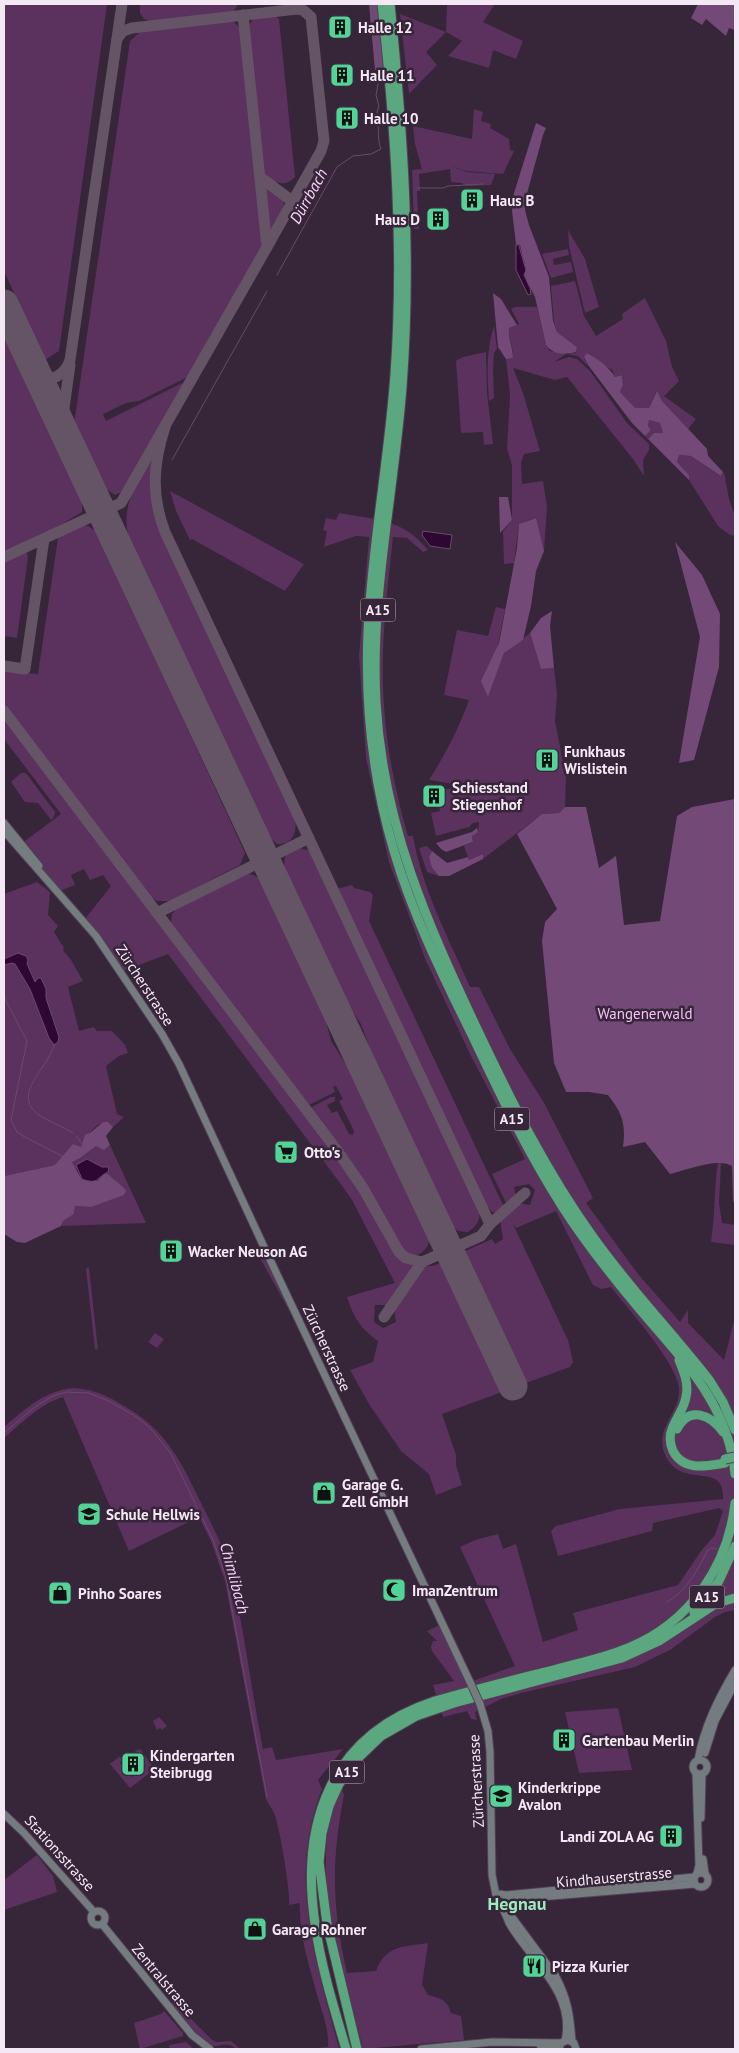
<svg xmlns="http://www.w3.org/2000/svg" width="739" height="2053" font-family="'PT Sans',sans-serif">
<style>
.green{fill:#5a325d}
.forest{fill:#734977}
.water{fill:#2e0832;stroke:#6a4b6c}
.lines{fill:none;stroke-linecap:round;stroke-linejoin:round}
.stream{stroke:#6a4b6c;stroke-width:1}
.taxiway{stroke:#655466;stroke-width:11}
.runway{stroke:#655466;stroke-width:29}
.secondary-casing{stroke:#524253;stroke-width:9}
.motorway-casing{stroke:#524253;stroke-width:11}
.secondary{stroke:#747c80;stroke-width:7}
.motorway{stroke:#5ba780;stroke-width:9}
.secondary-bridge-casing{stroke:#524253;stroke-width:9;stroke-linecap:butt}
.motorway-bridge-casing{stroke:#524253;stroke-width:11;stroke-linecap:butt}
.secondary-bridge{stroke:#747c80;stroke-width:7}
.motorway-bridge{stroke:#5ba780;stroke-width:9}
.labels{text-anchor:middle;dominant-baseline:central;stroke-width:5;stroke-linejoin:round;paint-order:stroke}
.shield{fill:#372539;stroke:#bcaebd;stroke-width:1}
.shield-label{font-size:14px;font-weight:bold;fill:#f5e8f5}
.poi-label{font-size:15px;font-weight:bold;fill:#f5e8f5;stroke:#372539;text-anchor:start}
.street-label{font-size:15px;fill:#f5e8f5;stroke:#372539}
.park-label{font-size:15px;fill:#f4c0f8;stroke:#372539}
.water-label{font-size:16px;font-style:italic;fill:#fad3fd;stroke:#372539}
.quarter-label{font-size:18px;font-weight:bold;fill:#9cecc0;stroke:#372539}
</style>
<rect width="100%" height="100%" fill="#372539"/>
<g class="green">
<path d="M 4,4 L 107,4 L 59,351 L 45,360 L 4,271 Z"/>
<path d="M 140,4 L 238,4 L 234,11 L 224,14 L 153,22 L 144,19 L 140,13 Z"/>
<path d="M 447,4 L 495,4 L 483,22 L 523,41 L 516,59 L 493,50 L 489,68 L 448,56 L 462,41 L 446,32 L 426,52 L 437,65 L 409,94 L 400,14 L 446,32 Z"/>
<path d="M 274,15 L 279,19 L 295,177 C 284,189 271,182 263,171 L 247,33 L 249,25 L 254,18 Z"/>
<path d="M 231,20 L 237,25 L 241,30 L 261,220 L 261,248 L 190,376 L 139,401 L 126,403 L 103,414 L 106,421 L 182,383 L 185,385 L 126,490 L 115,495 L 106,489 L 74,424 L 130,41 L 142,30 Z"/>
<path d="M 474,109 L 483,112 L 481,121 L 491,124 L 490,128 L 509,139 L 510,150 L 514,151 L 503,174 L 466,171 L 450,166 L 467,172 L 495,174 L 491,185 L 466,186 L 462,183 L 451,182 L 450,169 L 419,174 L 420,191 L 417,191 L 419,229 L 414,229 L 412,170 L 422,169 L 415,144 L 413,126 L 472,139 Z"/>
<path d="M 265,185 C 270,189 278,193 282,198 C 289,208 274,226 269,236 Z"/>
<path d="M 568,230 L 585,259 L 599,307 L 585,313 L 569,246 Z"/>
<path d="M 568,249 L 569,255 L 553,259 L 554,265 L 571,262 L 573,272 L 551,278 L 542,254 Z"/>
<path d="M 575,281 L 584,316 L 596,336 L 623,319 L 622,314 L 645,298 L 666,341 L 672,367 L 679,381 L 664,396 L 696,419 L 688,429 L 662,401 L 656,392 L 649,408 L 635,409 L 620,392 L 623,385 L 622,375 L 615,377 L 611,366 L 612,370 C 602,366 597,357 588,353 L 584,358 L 588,366 L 578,356 L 567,354 L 576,353 L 577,347 L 557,332 L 554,322 L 551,286 Z"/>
<path d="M 515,307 L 537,307 L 546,345 L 550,351 L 566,354 L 554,362 L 569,357 L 577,359 L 590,371 L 627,423 L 649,444 L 649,450 L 643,460 L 644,476 L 633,459 L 567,377 L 555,380 L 513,368 L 523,393 L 540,451 L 524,454 L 521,462 L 522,484 L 543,481 L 547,507 L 544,551 L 535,518 L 519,524 L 514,563 L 504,564 L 503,531 L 512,520 L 512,466 L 507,448 L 510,394 L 506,359 L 513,358 C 514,347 508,339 509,328 L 519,324 L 511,309 Z"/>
<path d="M 494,326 L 497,349 L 494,353 L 493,370 L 494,398 L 489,401 C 487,376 486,350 494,326 Z"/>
<path d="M 4,337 L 82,500 L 82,512 L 59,526 L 4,552 Z"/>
<path d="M 486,352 L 487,393 L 493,444 L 484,445 L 483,432 L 461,433 L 456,361 C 464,355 475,355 486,352 Z"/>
<path d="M 649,420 L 660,423 L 663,433 L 654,433 L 648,439 L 645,436 L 651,430 L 648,426 Z"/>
<path d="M 679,455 L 691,456 L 721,476 L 724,472 L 729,499 L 735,516 L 735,536 L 730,535 L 718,526 L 689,480 L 689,475 L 677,462 Z"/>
<path d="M 149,463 L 152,463 C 150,486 153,506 160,528 L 295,815 C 297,829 295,845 277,844 L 268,836 L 129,540 C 121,507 133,490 149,463 Z"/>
<path d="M 170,491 L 304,564 L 285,591 L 192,539 L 190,540 L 176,511 Z"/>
<path d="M 339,513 C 376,520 402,518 428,550 L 423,552 L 407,538 L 393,537 C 389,576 384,615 383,655 C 381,715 391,778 408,836 L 413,836 C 422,889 449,939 470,987 L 479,987 L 510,1049 L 543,1101 L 593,1198 L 586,1203 L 638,1274 L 680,1322 L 688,1310 L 688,1323 L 724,1360 L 735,1317 L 735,1558 L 731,1558 L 699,1608 L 714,1609 L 735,1602 L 735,1610 L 725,1612 L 715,1617 L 670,1650 L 635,1667 L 521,1693 L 501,1699 L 475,1712 L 477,1720 L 471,1719 L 467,1711 L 443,1717 L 433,1685 L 454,1681 L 432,1651 L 431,1647 L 433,1641 L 437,1641 L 427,1631 L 442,1624 L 470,1682 L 515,1666 L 460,1547 L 475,1540 L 498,1534 L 503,1549 L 516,1544 L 543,1642 L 578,1630 L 573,1613 L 678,1585 L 701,1551 L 715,1535 L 723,1511 L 719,1508 L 653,1523 L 652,1531 L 558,1556 L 551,1531 L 556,1526 L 620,1509 L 723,1499 C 725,1460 683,1490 666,1457 C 652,1429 681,1414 679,1388 C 676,1362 629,1310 611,1287 L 601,1289 L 593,1285 L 556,1211 L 516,1228 L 512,1222 L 568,1340 L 573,1362 L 570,1367 L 526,1383 L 465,1251 L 492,1239 L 495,1244 L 503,1239 L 500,1219 L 518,1203 L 530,1205 L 535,1190 L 529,1184 L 514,1187 L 516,1197 L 507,1205 L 492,1174 L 525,1159 L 471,1056 L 426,961 L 389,862 L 366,758 L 359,656 L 369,537 L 356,536 L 324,547 L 327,531 L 323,530 L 326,518 L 336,520 Z"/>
<path d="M 80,525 L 88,526 L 97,532 L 245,853 L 240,865 L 170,901 L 157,901 L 149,896 L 4,706 L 4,671 L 38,674 L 58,538 L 63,533 Z"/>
<path d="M 27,552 L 28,557 L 17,638 L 4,636 L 4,560 Z"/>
<path d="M 496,607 L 505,609 L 488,696 L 504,653 L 530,633 L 541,669 L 554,668 L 557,694 L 555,721 L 566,777 L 565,807 L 559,813 L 542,814 L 483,859 L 483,854 L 469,860 L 464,846 L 473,842 L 472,836 L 478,832 L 479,822 L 473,823 L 469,827 L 436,836 L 431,813 L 440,811 L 436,792 L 452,788 L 454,796 L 471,793 L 468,782 L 464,782 L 465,786 L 429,780 C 445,755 459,728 469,700 L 444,695 L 457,630 L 488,636 Z"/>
<path d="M 4,716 L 343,1163 L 373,1210 L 391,1246 L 399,1257 L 412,1265 L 414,1269 L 387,1305 L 375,1305 L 374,1322 L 383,1328 L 396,1322 L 394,1309 L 424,1266 L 432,1266 L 441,1263 L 502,1392 L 442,1414 L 456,1455 L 456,1465 L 462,1485 L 436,1495 L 429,1474 L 401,1451 L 369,1404 L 350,1370 L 373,1362 L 378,1341 C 360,1328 354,1318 347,1297 L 395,1283 L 352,1200 L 340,1183 L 168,954 L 123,971 L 85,919 L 111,886 L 103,875 L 90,880 L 84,869 L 71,875 L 75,885 L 62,890 L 54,886 L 17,847 L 61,814 L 4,739 Z"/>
<path d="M 21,773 L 26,773 L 55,812 L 54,817 L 51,820 L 38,803 L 25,802 L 11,782 Z"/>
<path d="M 427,846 L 432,851 L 429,857 L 432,868 L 439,876 L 427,872 L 419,848 Z"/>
<path d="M 299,848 L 311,851 L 479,1207 C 481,1219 478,1225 468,1232 L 458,1231 L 453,1227 L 375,1063 L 361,1024 L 347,1003 L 284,869 L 285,856 Z"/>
<path d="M 245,873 L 254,875 L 260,879 L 323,1010 L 331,1041 L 352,1074 L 430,1238 C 428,1249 419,1260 406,1253 C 396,1247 392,1235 387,1225 C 366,1185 341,1148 313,1113 L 310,1108 L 331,1097 L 335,1097 L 335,1101 L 327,1105 L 332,1113 L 337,1111 L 349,1134 L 353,1135 L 354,1131 L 339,1101 L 343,1099 L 336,1086 L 333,1087 L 335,1092 L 309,1105 L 306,1103 L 171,924 L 172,914 L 181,903 Z"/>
<path d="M 37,882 L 50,892 L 48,915 L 58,926 L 54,932 L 64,948 L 63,950 L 71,960 L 83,981 L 68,987 L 79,1031 L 94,1027 L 97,1031 L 112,1031 L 125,1045 L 128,1053 L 119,1056 L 106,1066 L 117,1114 L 124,1117 L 113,1127 L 108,1122 C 91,1122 82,1146 76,1160 L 96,1146 L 106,1147 L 110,1145 L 146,1223 L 61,1226 L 63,1221 L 74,1214 L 75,1206 L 91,1207 L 102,1201 L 118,1197 L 100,1183 L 102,1167 L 87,1159 L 76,1169 L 55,1165 L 4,1176 L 4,965 L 12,963 L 15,964 L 30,989 L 49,1038 L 59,1037 L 46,998 L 46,989 L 41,978 L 35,982 L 27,964 L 28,960 L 18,953 L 4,959 L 4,894 Z"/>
<path d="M 352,885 L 354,888 L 370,892 L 373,895 L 369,921 L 504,1207 L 499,1212 L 492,1212 L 486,1205 L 336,889 Z"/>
<path d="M 718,1162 L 721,1162 L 719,1203 L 722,1223 L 735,1225 L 735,1245 L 711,1242 C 715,1215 714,1189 718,1162 Z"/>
<path d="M 265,1249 L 298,1318 L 295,1321 L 257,1253 Z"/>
<path d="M 88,1267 L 89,1268 L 98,1350 L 95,1349 L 86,1269 Z"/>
<path d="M 155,1333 L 164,1339 L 157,1348 L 148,1342 Z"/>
<path d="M 73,1388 C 91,1389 104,1394 119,1403 C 167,1429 180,1460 203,1507 C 212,1525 223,1546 229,1566 C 244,1626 251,1688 263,1749 L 272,1747 L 276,1760 L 343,1749 L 318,1780 L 322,1789 C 287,1879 316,1960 339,2049 L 305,2049 L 328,2047 C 329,2030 323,2015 318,1998 C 310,1968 298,1934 300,1903 L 289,1905 C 291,1894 279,1823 274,1813 C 272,1808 268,1804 266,1799 L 225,1581 L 211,1541 L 199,1517 L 129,1551 L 63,1397 C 40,1404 22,1423 4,1438 L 4,1427 C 25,1409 44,1391 73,1388 Z"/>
<path d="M 735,1559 L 735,1596 L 709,1604 L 723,1583 Z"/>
<path d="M 618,1708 L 632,1770 L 579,1773 L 565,1712 Z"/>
<path d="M 159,1717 L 167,1726 L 162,1730 L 160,1728 L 157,1730 L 153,1721 Z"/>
<path d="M 140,1749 L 155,1769 L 130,1788 L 110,1764 L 119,1757 L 123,1758 L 120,1763 L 132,1777 L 146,1766 L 135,1751 Z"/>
<path d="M 342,1789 L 344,1795 C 331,1862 332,1907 347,1973 L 376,1971 C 386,1945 403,1947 428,1943 L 422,1985 L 428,1995 C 440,1998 448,2000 451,2013 L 461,2016 L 464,2040 L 363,2049 C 344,1974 315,1895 330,1817 C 332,1808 338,1798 342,1789 Z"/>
<path d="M 37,1855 L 53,1876 L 57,1892 L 4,1910 L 4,1880 Z"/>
<path d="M 173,2001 L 212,2040 L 217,2042 L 231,2041 L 240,2049 C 235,2049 235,2047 230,2045 C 224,2043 219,2047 214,2046 C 199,2040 182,2016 171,2004 Z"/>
<path d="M 164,2011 L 183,2033 L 183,2036 L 140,2049 L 134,2023 L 161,2014 Z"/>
<path d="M 186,2042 L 194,2049 L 170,2049 L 169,2045 Z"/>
</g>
<g class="forest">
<path d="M 369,4 L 377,4 L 384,69 L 375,70 Z"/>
<path d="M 698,4 L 735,4 L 735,30 L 729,28 L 726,36 L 706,19 L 702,25 L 691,18 Z"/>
<path d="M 536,123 L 546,128 L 543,135 L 526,197 L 525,210 L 529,225 L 549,277 L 553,321 L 557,332 L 577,347 L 576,352 C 565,355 553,355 546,345 L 535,297 L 524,275 L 526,270 L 520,245 L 516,244 L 512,211 L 514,193 Z"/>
<path d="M 493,293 L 501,299 L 517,325 L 509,328 C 508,339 513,347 513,358 L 506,359 L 498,347 Z"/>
<path d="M 587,353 C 597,358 610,368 615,377 L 622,375 L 623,385 L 620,392 L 635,408 L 649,408 L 657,391 L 662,401 L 707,449 L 708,456 L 723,472 L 721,476 L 691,456 L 679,455 L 677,462 L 689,475 L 689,480 L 648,439 L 654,433 L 663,433 L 660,423 L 649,420 L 648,426 L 651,430 L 645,436 L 632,423 L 588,365 L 584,357 Z"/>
<path d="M 499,497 L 508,497 L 512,520 L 500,533 Z"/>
<path d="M 536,518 L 544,551 L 536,571 L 531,606 L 523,640 L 504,653 L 488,697 L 481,681 L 499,643 L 517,548 L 519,524 Z"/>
<path d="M 675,542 L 702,575 L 720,614 L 719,667 L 694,760 L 679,763 L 700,637 Z"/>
<path d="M 552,611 L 550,626 L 554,668 L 541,669 L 530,633 L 541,618 Z"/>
<path d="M 735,799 L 735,1206 L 733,1200 L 732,1166 C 719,1157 686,1170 670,1174 L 645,1142 L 623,1147 C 626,1123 622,1113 608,1095 L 589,1092 L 566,1092 L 554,1063 L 542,941 L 545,922 L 557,909 L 517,834 L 542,814 L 559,813 L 565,807 L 586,807 L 599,868 L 616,856 L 624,925 L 660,921 L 677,816 L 692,807 Z"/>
<path d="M 477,828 L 478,832 L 472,836 L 473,842 L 446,852 L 441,849 L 436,843 L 472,832 Z"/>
<path d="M 432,851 L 447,863 L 468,857 L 469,860 L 483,854 L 483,859 L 449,876 L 439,876 L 432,868 L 429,857 Z"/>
<path d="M 103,1122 L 108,1122 L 113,1127 L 106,1136 L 110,1145 L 104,1150 L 96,1146 L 80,1158 L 72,1162 L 82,1180 L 97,1181 L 104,1174 L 108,1174 C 113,1180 122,1184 126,1191 L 124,1195 L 91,1207 L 75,1206 L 74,1214 L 63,1221 L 61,1226 L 25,1243 L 17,1242 L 4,1234 L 4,1176 L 55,1165 L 73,1144 L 81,1147 L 85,1135 L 90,1133 Z"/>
</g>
<g class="water">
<path d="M 516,244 L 519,246 L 526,270 L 524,275 L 530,288 L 531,294 L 528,295 L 516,270 Z"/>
<path d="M 423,531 L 452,535 L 450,549 L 430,546 L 422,535 Z"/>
<path d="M 18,953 L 26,956 L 28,960 L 27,964 L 35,982 L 38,978 L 41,978 L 46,989 L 46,998 L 59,1037 L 58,1042 L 54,1045 L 49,1038 L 30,989 L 15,964 L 12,963 L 4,965 L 4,959 Z"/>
<path d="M 87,1159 L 102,1167 L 109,1167 L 108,1172 C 96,1178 98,1185 82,1179 L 76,1165 Z"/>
</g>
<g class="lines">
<g class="stream">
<path d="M 417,188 L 443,188 L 448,186 L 483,184"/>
<path d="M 277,275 L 337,167 L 353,156 L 371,154 L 381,149 C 377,140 380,131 377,122 L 379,118 L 377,112 L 379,106 L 376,95 L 380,74 L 372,4"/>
<path d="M 172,460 L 267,291"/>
<path d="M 4,997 L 27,1041 L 11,1120 L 17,1132 L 23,1136 L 62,1156"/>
<path d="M 54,1045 C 49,1068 10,1094 39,1115 C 49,1122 62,1126 73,1133"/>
<path d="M 76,1136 L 87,1150"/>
<path d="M 4,1433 L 35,1407 L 53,1396 L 66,1392 L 89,1393 L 109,1401 L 135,1416 L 149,1427 L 170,1452 L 213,1540 L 226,1577 L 267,1797"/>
<path d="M 667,1602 C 687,1591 698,1569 708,1550 L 711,1548 L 717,1549"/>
</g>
<g class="taxiway">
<path d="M 117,39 L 123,31 L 132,28 L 297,9 L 303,10 L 311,17 L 324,141 L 321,151 L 267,247"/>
<path d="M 260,177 L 292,201"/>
<path d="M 29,356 L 38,375 C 52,384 65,374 70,360 L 122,4"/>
<path d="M 70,365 L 62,422 L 65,432 L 79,463"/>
<path d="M 4,557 L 121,503 L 267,247 L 243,15"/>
<path d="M 4,666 L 25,669 L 44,539"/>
<path d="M 4,711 L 336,1149 L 363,1188 L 399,1252 L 406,1258 L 422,1262 L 481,1236 L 490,1224 L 165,532 C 151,496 153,464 165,427"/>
<path d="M 157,913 L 309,838"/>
<path d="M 490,1224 L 525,1193"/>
<path d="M 384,1317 L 422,1262"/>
</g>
<path class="runway" d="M 4,304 L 513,1386"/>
<g class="secondary-casing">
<g id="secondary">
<path d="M 4,823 L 39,866"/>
<path d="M 4,831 L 96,936 L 162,1034 L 179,1064 L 265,1249 L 470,1682"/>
<path d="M 480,1704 L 488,1731 L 490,1752 L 492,1875 L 496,1895"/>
<path d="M 705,1753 L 715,1721 L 735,1683"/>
<circle cx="700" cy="1767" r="7"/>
<path d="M 698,1760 C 704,1727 718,1699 735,1670"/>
<path d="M 696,1773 L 699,1865 L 697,1873"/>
<path d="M 4,1814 L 24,1833 L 94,1912"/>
<path d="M 701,1818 L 702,1775"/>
<path d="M 703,1859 L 705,1873"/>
<circle cx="701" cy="1880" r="7"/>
<circle cx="501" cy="1900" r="6"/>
<path d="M 506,1895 L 694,1877"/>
<path d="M 507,1903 L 517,1899 L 695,1884"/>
<path d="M 506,1904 L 509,1913 L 555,1975 C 568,1999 570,2015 572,2041"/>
<path d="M 503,1909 C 505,1913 507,1918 509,1923 C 530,1960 576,1992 565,2041"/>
<circle cx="98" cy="1918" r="7"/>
<path d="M 102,1924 L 192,2035 L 210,2049"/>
<path d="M 540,2045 L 556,2049"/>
<path d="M 421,2049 L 492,2042 L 561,2043"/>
<path d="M 559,2049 L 561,2043 L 568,2040 L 574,2043 L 576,2049"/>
</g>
</g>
<g class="motorway-casing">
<g id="motorway">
<path d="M 382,4 C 395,127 404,249 395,374 C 389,460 372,546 368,632 C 365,706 373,780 394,851 C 413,916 444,978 474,1039 C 501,1096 528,1153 562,1206 C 585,1242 611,1275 638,1307 C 682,1360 728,1402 735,1474"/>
<path d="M 390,4 C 403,132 412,258 402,387 C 394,492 370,597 376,703 C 383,825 427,923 478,1031 C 512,1103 547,1173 593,1237 C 629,1288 672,1332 710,1381 L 723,1402 L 735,1430"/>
<path d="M 679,1360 C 684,1372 689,1384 686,1397 C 684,1409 676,1418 672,1429 C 669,1436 670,1444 673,1451 C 684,1472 707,1466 725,1463"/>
<path d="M 677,1429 C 689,1405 711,1415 723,1432"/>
<path d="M 694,1613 L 719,1581 L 735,1546"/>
<path d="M 346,2049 C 334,2008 321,1967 315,1924 C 300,1822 331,1735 435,1701 C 473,1690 512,1680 550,1671 C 577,1663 605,1658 630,1647 C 690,1622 728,1566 735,1503"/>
<path d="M 357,2049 L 327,1924 L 319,1862 L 322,1833 L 329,1806 L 339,1784 L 356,1760 L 381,1736 L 416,1716 L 454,1703 L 622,1658 L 659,1641 L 717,1603 L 735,1598"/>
</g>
</g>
<use href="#secondary" class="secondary"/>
<use href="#motorway" class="motorway"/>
<g class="secondary-bridge-casing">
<path id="secondary-bridge" d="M 470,1682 L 480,1704"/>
</g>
<g class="motorway-bridge-casing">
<path id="motorway-bridge" d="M 725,1459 L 735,1457"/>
</g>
<use href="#secondary-bridge" class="secondary-bridge"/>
<use href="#motorway-bridge" class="motorway-bridge"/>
</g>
<defs>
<g id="building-square" transform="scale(1.25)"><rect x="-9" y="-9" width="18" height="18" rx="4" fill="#53d397" stroke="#372539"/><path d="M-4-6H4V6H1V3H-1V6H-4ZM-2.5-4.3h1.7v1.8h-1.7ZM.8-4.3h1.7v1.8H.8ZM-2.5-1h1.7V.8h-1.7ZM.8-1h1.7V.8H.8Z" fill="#111"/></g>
<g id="supermarket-square" transform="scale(1.25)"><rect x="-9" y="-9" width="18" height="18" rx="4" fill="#53d397" stroke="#372539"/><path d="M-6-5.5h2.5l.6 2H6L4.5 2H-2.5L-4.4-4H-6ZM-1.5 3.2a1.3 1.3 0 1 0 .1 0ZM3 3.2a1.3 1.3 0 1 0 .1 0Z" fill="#111"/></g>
<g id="shop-square" transform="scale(1.25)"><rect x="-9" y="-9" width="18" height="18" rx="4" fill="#53d397" stroke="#372539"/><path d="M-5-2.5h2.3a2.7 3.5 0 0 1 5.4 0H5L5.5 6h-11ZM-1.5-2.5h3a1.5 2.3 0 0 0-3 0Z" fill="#111"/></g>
<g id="school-square" transform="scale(1.25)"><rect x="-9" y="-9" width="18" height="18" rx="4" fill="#53d397" stroke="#372539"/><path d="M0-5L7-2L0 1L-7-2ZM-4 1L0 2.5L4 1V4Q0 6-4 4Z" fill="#111"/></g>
<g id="mosque-square" transform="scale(1.25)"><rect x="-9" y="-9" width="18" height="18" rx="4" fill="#53d397" stroke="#372539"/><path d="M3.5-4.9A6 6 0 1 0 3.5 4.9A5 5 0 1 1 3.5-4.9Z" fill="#111"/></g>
<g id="restaurant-square" transform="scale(1.25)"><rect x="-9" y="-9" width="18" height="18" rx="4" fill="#53d397" stroke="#372539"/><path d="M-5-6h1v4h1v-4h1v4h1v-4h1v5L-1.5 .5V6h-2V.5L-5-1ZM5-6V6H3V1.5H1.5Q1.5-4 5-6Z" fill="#111"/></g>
</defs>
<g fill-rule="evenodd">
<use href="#building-square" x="340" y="27"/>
<use href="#building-square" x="342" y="75"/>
<use href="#building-square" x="347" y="118"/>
<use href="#building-square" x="472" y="200"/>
<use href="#building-square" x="438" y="219"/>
<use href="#building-square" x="547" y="760"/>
<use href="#building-square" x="434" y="796"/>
<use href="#supermarket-square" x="286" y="1152"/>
<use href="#building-square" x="171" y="1251"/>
<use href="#shop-square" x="324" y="1493"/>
<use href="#school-square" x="89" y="1514"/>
<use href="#mosque-square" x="394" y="1590"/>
<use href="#shop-square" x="60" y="1593"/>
<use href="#building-square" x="564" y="1740"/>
<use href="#building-square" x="133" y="1764"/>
<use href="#school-square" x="501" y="1796"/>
<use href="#building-square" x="671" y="1836"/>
<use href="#shop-square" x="255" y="1929"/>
<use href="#restaurant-square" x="534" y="1966"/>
</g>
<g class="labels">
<g class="shield">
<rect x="360.5" y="598.5" width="35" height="23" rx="4"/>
<rect x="494.5" y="1107.5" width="35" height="23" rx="4"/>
<rect x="689.5" y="1585.5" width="35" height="23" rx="4"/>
<rect x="329.5" y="1760.5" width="35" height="23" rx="4"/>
</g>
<g class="shield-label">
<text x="378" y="610">A15</text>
<text x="512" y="1119">A15</text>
<text x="707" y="1597">A15</text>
<text x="347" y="1772">A15</text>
</g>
<g class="poi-label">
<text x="358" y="27">Halle 12</text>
<text x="360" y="75">Halle 11</text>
<text x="364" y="118">Halle 10</text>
<text x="490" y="200">Haus B</text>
<text x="420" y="219" text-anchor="end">Haus D</text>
<text x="564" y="751">Funkhaus<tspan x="564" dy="17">Wislistein</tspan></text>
<text x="452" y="787">Schiesstand<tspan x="452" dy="17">Stiegenhof</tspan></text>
<text x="304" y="1152">Otto's</text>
<text x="188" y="1251">Wacker Neuson AG</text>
<text x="342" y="1484">Garage G.<tspan x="342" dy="17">Zell GmbH</tspan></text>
<text x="106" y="1514">Schule Hellwis</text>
<text x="412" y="1590">ImanZentrum</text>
<text x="78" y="1593">Pinho Soares</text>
<text x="582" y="1740">Gartenbau Merlin</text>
<text x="150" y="1755">Kindergarten<tspan x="150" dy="17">Steibrugg</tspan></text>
<text x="518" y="1787">Kinderkrippe<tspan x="518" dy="17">Avalon</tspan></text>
<text x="654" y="1836" text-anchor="end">Landi ZOLA AG</text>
<text x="272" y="1929">Garage Rohner</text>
<text x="552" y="1966">Pizza Kurier</text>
</g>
<g class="street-label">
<text transform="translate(145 985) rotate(57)">Zürcherstrasse</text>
<text transform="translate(327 1348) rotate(65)">Zürcherstrasse</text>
<text transform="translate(476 1781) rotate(-93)">Zürcherstrasse</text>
<text transform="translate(60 1853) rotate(48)">Stationsstrasse</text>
<text transform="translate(614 1877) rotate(-5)">Kindhauserstrasse</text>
<text transform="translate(164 1980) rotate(50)">Zentralstrasse</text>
</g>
<g class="park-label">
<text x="645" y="1013">Wangenerwald</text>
</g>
<g class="water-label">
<text transform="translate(308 196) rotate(-61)">Dürrbach</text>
<text transform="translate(235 1578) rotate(75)">Chimlibach</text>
</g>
<g class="quarter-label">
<text x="517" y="1903">Hegnau</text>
</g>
</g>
<rect width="739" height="2053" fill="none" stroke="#f5e8f5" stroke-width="10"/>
</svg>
